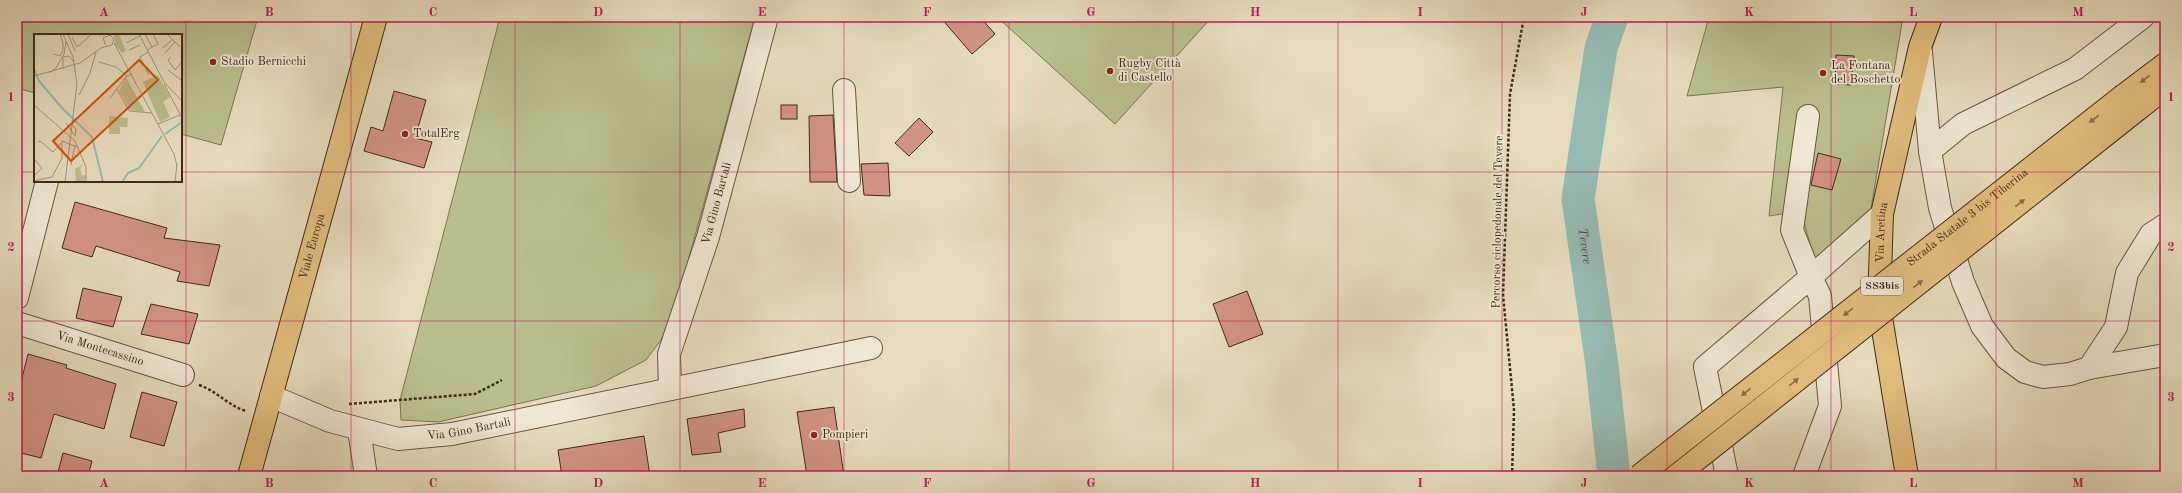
<svg xmlns="http://www.w3.org/2000/svg" width="2182" height="493" font-family="'Old Standard TT',serif">
<style>
.green{fill:#babf8d;stroke:#7e7454}
.lines{fill:none;stroke-linecap:round;stroke-linejoin:round}
.river{stroke:#96bbb3;stroke-width:33}
.building{fill:#d29482;stroke:#422a1a}
.minor-casing{stroke:#6b5643;stroke-width:24}
.major-casing{stroke:#422a1a;stroke-width:24}
.highway-casing{stroke:#422a1a;stroke-width:24}
.path{stroke:#422a1a;stroke-width:2.5;stroke-dasharray:3 2;stroke-linecap:butt}
.minor{stroke:#efe8d4;stroke-width:22}
.major{stroke:#e3be7e;stroke-width:22}
.highway{stroke:#e3be7e;stroke-width:22}
.highway-bridge-casing{stroke:#422a1a;stroke-width:24;stroke-linecap:butt}
.highway-bridge{stroke:#e3be7e;stroke-width:22}
.oneway{fill:#8a6d47}
.grid{fill:none;stroke:#c2185b;stroke-width:1;stroke-opacity:0.55}
.poi-dot{fill:#8f2418;stroke:#efe8d4;stroke-width:1.5}
.labels{text-anchor:middle;dominant-baseline:central;stroke-width:3.5;stroke-linejoin:round;paint-order:stroke}
.shield{fill:#efe8d4;stroke:#766352;stroke-width:1}
.shield-label{font-size:11px;font-weight:bold;fill:#422a1a}
.poi-label{font-size:12px;fill:#422a1a;stroke:#efe8d4;text-anchor:start}
.street-label{font-size:12px;fill:#422a1a;stroke:#efe8d4}
.water-label{font-size:13px;font-style:italic;fill:#574e40;stroke:#efe8d4}
.inset-river{fill:none;stroke:#96bbb3;stroke-width:2}
.inset-road{fill:none;stroke:#a4957c;stroke-width:1}
.view{fill:#cf520e;fill-opacity:0.15;stroke:#cf520e;stroke-width:2}
.inset-edge{fill:none;stroke:#422a1a;stroke-width:2}
.neatline{fill:none;stroke:#c2185b;stroke-width:1.5}
.grid-label{font-size:13px;text-anchor:middle;font-weight:bold;fill:#c2185b}
</style>
<rect width="100%" height="100%" fill="#e6dcbd"/>
<filter id="stains"><feTurbulence type="fractalNoise" baseFrequency=".005" numOctaves="4"/><feColorMatrix values="0 0 0 0 .2 0 0 0 0 .09 0 0 0 0 .02 0 0 0 .5 -.17"/></filter>
<radialGradient id="worn" r=".72"><stop offset=".6" stop-color="#630" stop-opacity="0"/><stop offset="1" stop-color="#630" stop-opacity=".3"/></radialGradient>
<g class="green">
<path d="M 17,17 L 258,17 L 221,145 L 181,134 L 181,35 L 35,35 L 35,93 L 17,88 Z"/>
<path d="M 500,17 L 755,17 L 676,305 L 661,340 L 646,360 L 596,386 L 438,422 L 401,420 L 400,400 Z"/>
<path d="M 997,17 L 1212,17 L 1115,124 Z"/>
<path d="M 1709,17 L 1903,17 L 1871,209 L 1816,266 L 1801,211 L 1769,216 L 1783,87 L 1687,96 Z"/>
</g>
<g class="lines">
<path class="river" id="s1" d="M 1612,17 L 1601,48 L 1578,199 L 1602,365 L 1614,476"/>
</g>
<g class="building">
<path d="M 940,17 L 980,17 L 995,34 L 972,54 Z"/>
<path d="M 1836,55 L 1854,56 L 1851,85 L 1835,84 Z"/>
<path d="M 394,91 L 426,100 L 415,138 L 432,142 L 424,168 L 364,151 L 371,127 L 383,131 Z"/>
<rect x="781" y="105" width="16" height="14"/>
<path d="M 833,115 L 837,182 L 810,182 L 809,116 Z"/>
<path d="M 919,118 L 933,132 L 909,156 L 895,143 Z"/>
<path d="M 1818,153 L 1841,159 L 1832,190 L 1811,185 Z"/>
<path d="M 888,163 L 890,196 L 864,195 L 861,164 Z"/>
<path d="M 75,202 L 167,228 L 164,238 L 220,245 L 209,286 L 177,281 L 180,272 L 96,246 L 92,257 L 62,248 Z"/>
<path d="M 83,288 L 122,297 L 113,327 L 76,318 Z"/>
<path d="M 1247,291 L 1263,334 L 1229,347 L 1213,304 Z"/>
<path d="M 151,304 L 198,314 L 189,344 L 141,334 Z"/>
<path d="M 28,354 L 67,365 L 66,368 L 116,384 L 104,429 L 54,414 L 41,458 L 17,452 L 17,398 Z"/>
<path d="M 142,392 L 177,402 L 164,446 L 130,437 Z"/>
<path d="M 834,407 L 844,476 L 807,476 L 797,412 Z"/>
<path d="M 744,409 L 745,427 L 718,433 L 721,452 L 692,455 L 687,419 Z"/>
<path d="M 644,436 L 650,476 L 562,476 L 558,450 Z"/>
<path d="M 63,453 L 92,461 L 88,476 L 57,476 Z"/>
</g>
<g class="lines">
<g class="minor-casing">
<g id="minor">
<path d="M 1921,52 L 1930,151 L 1940,208 L 1963,282 L 1982,326 L 2006,358 L 2025,372 L 2043,377 L 2070,374 L 2089,368 L 2116,327 L 2127,273 L 2151,234 L 2165,225"/>
<path d="M 844,90 L 849,181"/>
<path d="M 1808,116 L 1792,230 L 1811,277 L 1882,214"/>
<path d="M 1930,151 L 1963,124 L 2075,69 L 2143,17"/>
<path d="M 17,298 L 47,181"/>
<path id="s2" d="M 17,323 L 183,375"/>
<path d="M 2089,368 L 2165,355"/>
<path id="s3" d="M 670,389 L 669,354 L 708,237 L 767,17"/>
<path id="s4" d="M 271,396 L 330,421 L 398,439 L 452,434 L 871,348"/>
<path d="M 359,430 L 366,476"/>
<path d="M 1726,471 L 1705,367 L 1811,277 L 1820,296 L 1830,406 L 1804,476"/>
</g>
</g>
<g class="major-casing">
<g id="major">
<path id="s5" d="M 249,476 L 376,17"/>
<path id="s6" d="M 1907,476 L 1879,305 L 1882,214 L 1920,47 L 1931,17"/>
</g>
</g>
<g class="highway-casing">
<g id="highway">
<path d="M 2124,95 L 2165,64"/>
<path d="M 2137,110 L 2165,88"/>
</g>
</g>
<g class="path">
<path d="M 199,385 C 217,391 227,405 246,411"/>
<path d="M 349,404 L 475,394 L 502,380"/>
<path d="M 1512,476 L 1514,410 L 1503,295 L 1510,94 L 1524,17"/>
</g>
<use href="#minor" class="minor"/>
<use href="#major" class="major"/>
<use href="#highway" class="highway"/>
<g class="highway-bridge-casing">
<g id="highway-bridge">
<path id="s7" d="M 1639,476 L 2124,95"/>
<path d="M 1676,476 L 2137,110"/>
</g>
</g>
<use href="#highway-bridge" class="highway-bridge"/>
</g>
<defs><path id="oneway-solid" d="M-6-.8H1V-3.2L6.5 0L1 3.2V.8H-6Z"/></defs>
<g class="oneway">
<use href="#oneway-solid" transform="translate(2145 79) rotate(142)"/>
<use href="#oneway-solid" transform="translate(2094 119) rotate(142)"/>
<use href="#oneway-solid" transform="translate(2020 203) rotate(-38)"/>
<use href="#oneway-solid" transform="translate(1918 284) rotate(-38)"/>
<use href="#oneway-solid" transform="translate(1848 312) rotate(142)"/>
<use href="#oneway-solid" transform="translate(1794 382) rotate(-38)"/>
<use href="#oneway-solid" transform="translate(1746 392) rotate(142)"/>
</g>
<path class="grid" d="M 186,17 L 186,476M 351,17 L 351,476M 515,17 L 515,476M 680,17 L 680,476M 844,17 L 844,476M 1009,17 L 1009,476M 1173,17 L 1173,476M 1338,17 L 1338,476M 1502,17 L 1502,476M 1667,17 L 1667,476M 1831,17 L 1831,476M 1996,17 L 1996,476M 17,172 L 35,172M 181,172 L 2165,172M 17,321 L 2165,321"/>
<g class="poi-dot">
<circle cx="213" cy="62" r="4"/>
<circle cx="1110" cy="71" r="4"/>
<circle cx="1823" cy="73" r="4"/>
<circle cx="405" cy="134" r="4"/>
<circle cx="814" cy="435" r="4"/>
</g>
<g class="labels">
<rect class="shield" x="1861" y="277" width="42" height="18" rx="3"/>
<g class="shield-label">
<text x="1882" y="286">SS3bis</text>
</g>
<g class="poi-label">
<text x="221" y="62">Stadio Bernicchi</text>
<text x="1118" y="64">Rugby Città<tspan x="1118" dy="14">di Castello</tspan></text>
<text x="1831" y="66">La Fontana<tspan x="1831" dy="14">del Boschetto</tspan></text>
<text x="413" y="134">TotalErg</text>
<text x="822" y="435">Pompieri</text>
</g>
<g class="street-label">
<text stroke="none"><textPath href="#s3" startOffset="193">Via Gino Bartali</textPath></text>
<text stroke="none"><textPath href="#s7" startOffset="418">Strada Statale 3 bis Tiberina</textPath></text>
<text transform="translate(1498 222) rotate(-89)">Percorso ciclopedonale del Tevere</text>
<text stroke="none"><textPath href="#s6" startOffset="246">Via Aretina</textPath></text>
<text stroke="none"><textPath href="#s5" startOffset="238">Viale Europa</textPath></text>
<text stroke="none"><textPath href="#s2" startOffset="87">Via Montecassino</textPath></text>
<text stroke="none"><textPath href="#s4" startOffset="206">Via Gino Bartali</textPath></text>
</g>
<g class="water-label">
<text stroke="none"><textPath href="#s1" startOffset="233">Tevere</textPath></text>
</g>
</g>
<g transform="translate(34 34)">
<rect width="148" height="148" fill="#e6dcbd"/>
<path d="M 85,0 L 92,17 L 88,19 L 81,10 L 80,0 ZM 124,41 L 136,63 L 129,68 L 136,83 L 126,88 L 109,48 ZM 92,44 L 93,45 L 111,78 L 96,76 L 85,56 ZM 75,82 L 94,84 L 93,93 L 86,93 L 86,100 L 75,100 ZM 50,130 L 46,134 L 48,141 L 52,141 L 51,148 L 42,148 L 41,135 Z" fill="#babf8d"/>
<path class="inset-river" d="M 0,35 L 5,47 L 28,74 L 58,103 L 69,148M 131,100 L 148,88M 88,148 L 94,139 L 105,134 L 128,102"/>
<path class="inset-road" d="M 29,0 L 39,23 L 43,50 L 31,148M 34,0 L 41,17M 105,0 L 130,48 L 148,67M 111,0 L 118,13M 133,0 L 146,13M 38,3 L 43,13 L 58,0M 148,6 L 148,27M 80,9 L 140,120 L 143,132M 92,9 L 106,2M 129,14 L 138,6M 95,16 L 106,11M 113,16 L 124,10 L 119,0M 114,18 L 106,23 L 115,41M 131,19 L 141,8M 20,20 L 26,22 L 29,16 L 29,9 L 26,0M 137,23 L 134,26 L 141,36 L 148,28M 65,28 L 82,33 L 93,42M 29,35 L 29,23 L 35,22 L 39,27M 134,36 L 147,46M 15,39 L 22,34 L 30,20 L 32,8M 0,42 L 46,29 L 67,14 L 78,11 L 80,5 L 76,1 L 69,4 L 72,12M 130,50 L 148,84M 83,55 L 95,77 L 118,79M 45,61 L 56,39 L 62,18M 76,64 L 92,43 L 98,40M 0,71 L 41,107 L 52,133 L 52,148M 32,89 L 41,102 L 42,95 L 38,91M 124,90 L 146,81M 4,108 L 6,107 L 19,118 L 27,109M 0,125 L 8,134 L 1,141M 37,131 L 41,111M 0,147 L 18,143 L 28,124 L 28,107 L 43,113M 141,148 L 143,130"/>
<path class="view" d="M 105,26 L 124,46 L 37,127 L 19,107 Z"/>
<rect width="148" height="148" class="inset-edge"/>
</g>
<rect width="2182" height="493" fill="none" stroke="#e6dcbd" stroke-width="44"/>
<rect x="22" y="22" width="2138" height="449" class="neatline"/>
<g class="grid-label">
<text x="104" y="16">A</text>
<text x="269" y="16">B</text>
<text x="433" y="16">C</text>
<text x="598" y="16">D</text>
<text x="762" y="16">E</text>
<text x="927" y="16">F</text>
<text x="1091" y="16">G</text>
<text x="1255" y="16">H</text>
<text x="1420" y="16">I</text>
<text x="1584" y="16">J</text>
<text x="1749" y="16">K</text>
<text x="1913" y="16">L</text>
<text x="2078" y="16">M</text>
<text x="11" y="101">1</text>
<text x="2171" y="101">1</text>
<text x="11" y="251">2</text>
<text x="2171" y="251">2</text>
<text x="11" y="401">3</text>
<text x="2171" y="401">3</text>
<text x="104" y="487">A</text>
<text x="269" y="487">B</text>
<text x="433" y="487">C</text>
<text x="598" y="487">D</text>
<text x="762" y="487">E</text>
<text x="927" y="487">F</text>
<text x="1091" y="487">G</text>
<text x="1255" y="487">H</text>
<text x="1420" y="487">I</text>
<text x="1584" y="487">J</text>
<text x="1749" y="487">K</text>
<text x="1913" y="487">L</text>
<text x="2078" y="487">M</text>
</g>
<rect width="100%" height="100%" filter="url(#stains)"/>
<rect width="100%" height="100%" fill="url(#worn)"/>
</svg>
